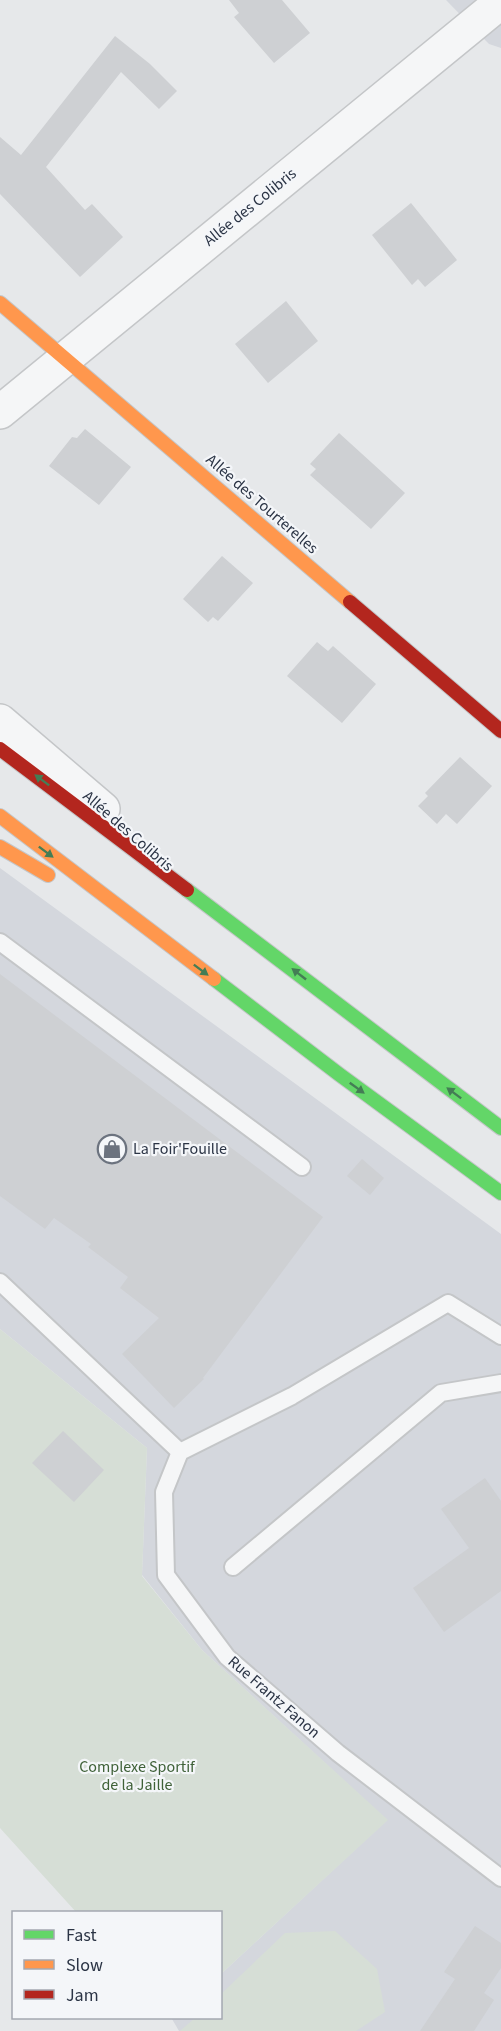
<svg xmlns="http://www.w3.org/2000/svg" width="501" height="2031" font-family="'Source Sans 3',sans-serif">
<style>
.built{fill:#d4d7dd}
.green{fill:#d6ded6}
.building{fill:#ced0d3}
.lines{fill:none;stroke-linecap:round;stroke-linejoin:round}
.lane-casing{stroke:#c4c6c8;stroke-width:20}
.street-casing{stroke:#c4c6c8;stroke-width:36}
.fast-casing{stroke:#c4c6c8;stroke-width:16}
.slow-casing{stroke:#c4c6c8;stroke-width:16}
.jam-casing{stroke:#c4c6c8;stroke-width:16}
.lane{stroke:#f5f6f7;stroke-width:16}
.street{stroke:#f5f6f7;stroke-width:33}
.fast{stroke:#63d668;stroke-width:14}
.slow{stroke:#ff974d;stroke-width:14}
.jam{stroke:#b3261e;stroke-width:14}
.oneway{fill:#447d55}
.labels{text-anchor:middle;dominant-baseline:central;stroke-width:4.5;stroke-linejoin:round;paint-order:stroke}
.street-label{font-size:16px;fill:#2b3445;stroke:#f4f6f9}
.poi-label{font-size:16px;fill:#2b3445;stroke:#f4f6f9;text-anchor:start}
.park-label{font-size:16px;fill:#3f6138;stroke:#f4f6f9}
</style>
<rect width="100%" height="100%" fill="#e6e8ea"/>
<g class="built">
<path d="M 446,0 L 501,0 L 501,48 L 489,44 Z"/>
<path d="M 0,868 L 501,1234 L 501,2031 L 179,2031 L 172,2019 L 220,2018 L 221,1974 L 387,1820 L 202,1650 L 142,1575 L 147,1448 L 0,1329 Z"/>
</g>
<g class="green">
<path d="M 0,1329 L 147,1448 L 142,1576 L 202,1650 L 388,1820 L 221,1974 L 220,1912 L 76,1912 L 0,1828 Z"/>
<path d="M 335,1931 L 377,1969 L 385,2012 L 356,2031 L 180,2031 L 195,2018 L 220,2018 L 221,1994 L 285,1933 Z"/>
</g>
<g class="building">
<path d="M 229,0 L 282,0 L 310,33 L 274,63 L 234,17 L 239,13 Z"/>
<path d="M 115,36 L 150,64 L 177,91 L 159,109 L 121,72 L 46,167 L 85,210 L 92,204 L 123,237 L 80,277 L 0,194 L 0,137 L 21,155 Z"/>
<path d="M 411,203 L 457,260 L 425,287 L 418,279 L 412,285 L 372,235 Z"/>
<path d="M 286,301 L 318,341 L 268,383 L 235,344 Z"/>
<path d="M 85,429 L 131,467 L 99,505 L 49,466 L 72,437 L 77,438 Z"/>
<path d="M 339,433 L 405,493 L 371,529 L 310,475 L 316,469 L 310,464 Z"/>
<path d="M 222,556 L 253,583 L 218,621 L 213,617 L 208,622 L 183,599 Z"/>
<path d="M 317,642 L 328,651 L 333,646 L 376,684 L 342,723 L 287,676 Z"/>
<path d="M 460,757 L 492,786 L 457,824 L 446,814 L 437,824 L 418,806 L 428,796 L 425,793 Z"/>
<path d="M 0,974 L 323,1217 L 203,1378 L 204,1379 L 174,1408 L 122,1354 L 159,1318 L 120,1288 L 128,1277 L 88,1247 L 91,1244 L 54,1218 L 45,1229 L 0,1196 Z"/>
<path d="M 362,1159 L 384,1178 L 370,1195 L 347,1176 Z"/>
<path d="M 63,1431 L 104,1470 L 74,1502 L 32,1463 Z"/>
<path d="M 485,1478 L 501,1501 L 501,1591 L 444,1632 L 413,1588 L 469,1548 L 441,1509 Z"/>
<path d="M 475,1926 L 501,1943 L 501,1968 L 484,1993 L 494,2000 L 474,2031 L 420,2031 L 455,1979 L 444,1972 Z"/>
</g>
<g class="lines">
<g class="lane-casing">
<g id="lane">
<path d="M 0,942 L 302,1167"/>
<path d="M 0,1282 L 180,1452"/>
<path d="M 501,1336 L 448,1303 L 292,1396 L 180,1452 L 164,1492 L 166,1575 L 227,1657 L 338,1753 L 501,1878"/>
<path d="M 233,1567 L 441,1393 L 501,1383"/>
</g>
</g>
<g class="street-casing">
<g id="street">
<path d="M 0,412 L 501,2"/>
<path d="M 0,721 L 103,809"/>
</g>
</g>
<g class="fast-casing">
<g id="fast">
<path d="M 187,890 L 501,1128"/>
<path d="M 214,979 L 340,1075 L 501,1193"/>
</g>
</g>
<g class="slow-casing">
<g id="slow">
<path d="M 0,303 L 350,602"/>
<path d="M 0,816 L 214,979"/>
<path d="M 0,847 L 48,875"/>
</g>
</g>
<g class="jam-casing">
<g id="jam">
<path d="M 350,602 L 501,731"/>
<path d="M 0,749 L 187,890"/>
</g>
</g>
<use href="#lane" class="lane"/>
<use href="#street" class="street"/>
<use href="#fast" class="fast"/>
<use href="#slow" class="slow"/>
<use href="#jam" class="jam"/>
</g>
<defs><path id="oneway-solid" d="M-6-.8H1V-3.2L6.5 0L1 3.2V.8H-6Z" transform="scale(1.5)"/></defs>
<g class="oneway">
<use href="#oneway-solid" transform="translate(42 780) rotate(-143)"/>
<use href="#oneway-solid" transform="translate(46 852) rotate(37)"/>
<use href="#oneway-solid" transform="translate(201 970) rotate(37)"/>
<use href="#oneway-solid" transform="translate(299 974) rotate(-142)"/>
<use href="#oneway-solid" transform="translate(357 1088) rotate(36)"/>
<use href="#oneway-solid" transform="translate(454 1093) rotate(-143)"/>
</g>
<defs>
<g id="shop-ring" transform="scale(1.5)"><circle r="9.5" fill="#f4f6f9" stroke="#6c737f" stroke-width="1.5"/><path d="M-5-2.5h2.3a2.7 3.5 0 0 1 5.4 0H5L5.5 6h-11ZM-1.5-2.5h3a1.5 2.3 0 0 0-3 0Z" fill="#6c737f"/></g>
</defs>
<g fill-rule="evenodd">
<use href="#shop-ring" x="112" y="1149"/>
</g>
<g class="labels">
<g class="street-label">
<text transform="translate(250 207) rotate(-39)">Allée des Colibris</text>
<text transform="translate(262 504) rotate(41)">Allée des Tourterelles</text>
<text transform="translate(128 831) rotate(41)">Allée des Colibris</text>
<text transform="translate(274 1697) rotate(41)">Rue Frantz Fanon</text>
</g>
<g class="poi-label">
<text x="133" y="1149">La Foir'Fouille</text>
</g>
<g class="park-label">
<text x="137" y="1767">Complexe Sportif<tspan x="137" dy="18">de la Jaille</tspan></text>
</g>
</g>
<rect x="12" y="1911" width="210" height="108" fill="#f4f6f9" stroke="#a4a8b1" stroke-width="1.5"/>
<rect x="24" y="1930" width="30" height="9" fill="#63d668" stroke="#a4a8b1" stroke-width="1.5"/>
<text x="66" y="1941" font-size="18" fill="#2b3445">Fast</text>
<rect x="24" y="1960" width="30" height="9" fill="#ff974d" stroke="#a4a8b1" stroke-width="1.5"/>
<text x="66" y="1971" font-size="18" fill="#2b3445">Slow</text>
<rect x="24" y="1990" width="30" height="9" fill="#b3261e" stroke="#a4a8b1" stroke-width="1.5"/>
<text x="66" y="2001" font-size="18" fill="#2b3445">Jam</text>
</svg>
